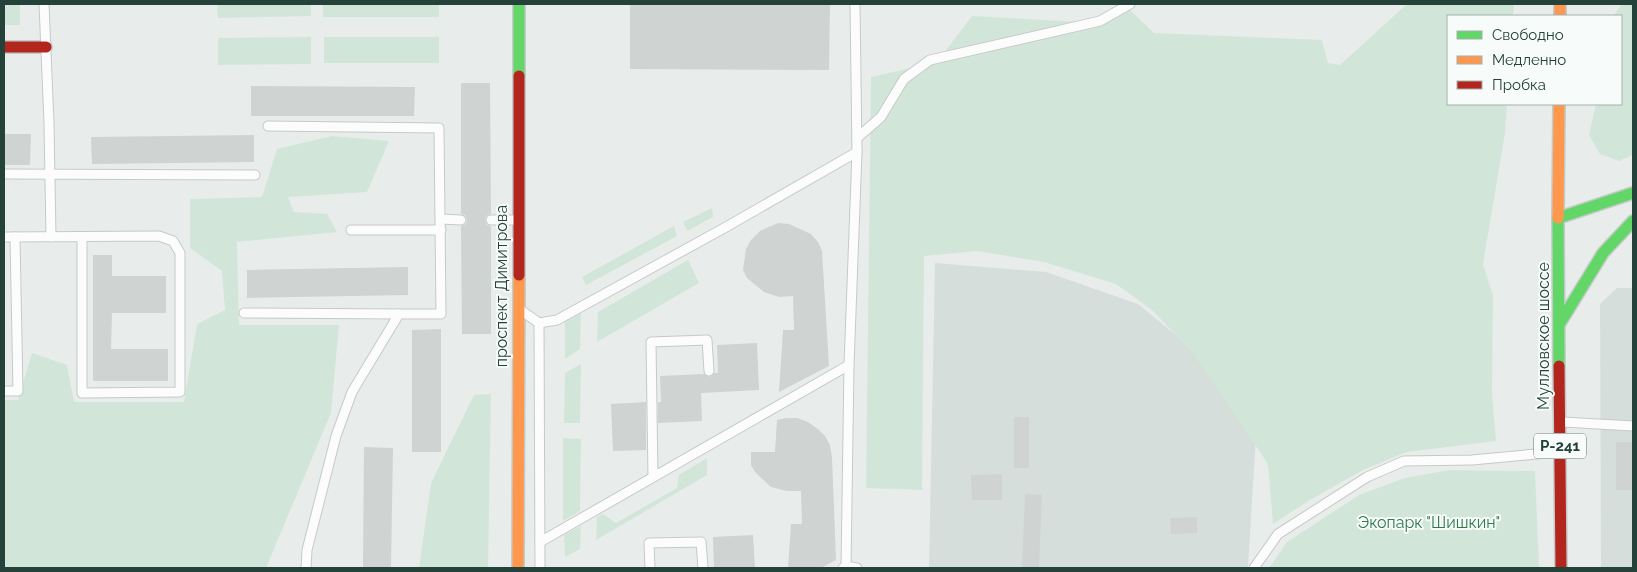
<svg xmlns="http://www.w3.org/2000/svg" width="1637" height="572" font-family="Raleway,sans-serif">
<style>
.built{fill:#d6dedb}
.green{fill:#d1e6d8}
.building{fill:#cfd4d2}
.lines{fill:none;stroke-linecap:round;stroke-linejoin:round}
.lane-casing{stroke:#c5cac8;stroke-width:11}
.fast-casing{stroke:#c3cbc8;stroke-width:14}
.slow-casing{stroke:#c3cbc8;stroke-width:14}
.jam-casing{stroke:#c3cbc8;stroke-width:14}
.lane{stroke:#fcfcfc;stroke-width:9}
.fast{stroke:#63d668;stroke-width:11}
.slow{stroke:#ff974d;stroke-width:11}
.jam{stroke:#b3261e;stroke-width:11}
.labels{text-anchor:middle;dominant-baseline:central;stroke-width:4;stroke-linejoin:round;paint-order:stroke}
.shield{fill:#f7fbf9;stroke:#637a73;stroke-width:1}
.shield-label{font-size:15px;font-weight:bold;fill:#24423a}
.street-label{font-size:16px;fill:#24423a;stroke:#f7fbf9}
.park-label{font-size:16px;fill:#2d7a4b;stroke:#f7fbf9}
</style>
<rect width="100%" height="100%" fill="#e8edeb"/>
<g class="built">
<path d="M 935,263 L 1046,272 L 1138,304 L 1258,402 L 1248,568 L 929,568 Z"/>
<path d="M 1617,288 L 1633,288 L 1633,568 L 1601,568 L 1600,304 Z"/>
</g>
<g class="green">
<rect x="4" y="4" width="16" height="21"/>
<path d="M 217,4 L 311,4 L 311,16 L 218,18 Z"/>
<rect x="323" y="4" width="116" height="13"/>
<path d="M 1407,4 L 1514,4 L 1513,16 L 1448,16 L 1448,104 L 1507,104 L 1505,133 L 1483,264 L 1493,295 L 1492,394 L 1496,441 L 1407,452 L 1363,470 L 1310,500 L 1273,524 L 1268,464 L 1192,352 L 1153,311 L 1116,284 L 1044,262 L 977,251 L 924,256 L 922,490 L 866,488 L 871,77 L 937,62 L 972,16 L 1081,22 L 1128,8 L 1154,33 L 1322,40 L 1328,63 L 1340,65 Z"/>
<path d="M 1622,4 L 1633,4 L 1633,155 L 1619,161 L 1600,154 L 1589,135 L 1596,104 L 1621,104 L 1621,16 L 1613,16 Z"/>
<path d="M 311,37 L 311,64 L 218,65 L 218,38 Z"/>
<rect x="324" y="37" width="115" height="26"/>
<path d="M 332,136 L 389,141 L 367,192 L 288,197 L 294,212 L 327,214 L 337,232 L 237,242 L 239,325 L 339,325 L 331,413 L 266,568 L 4,568 L 4,400 L 18,400 L 32,353 L 67,365 L 74,402 L 184,402 L 197,324 L 225,310 L 222,271 L 190,248 L 190,199 L 262,197 L 277,149 Z"/>
<path d="M 712,208 L 713,217 L 687,231 L 683,222 Z"/>
<path d="M 674,226 L 677,236 L 586,285 L 582,277 Z"/>
<path d="M 688,260 L 699,283 L 597,342 L 598,312 Z"/>
<path d="M 581,313 L 580,349 L 565,359 L 565,322 Z"/>
<path d="M 581,364 L 580,423 L 564,423 L 565,373 Z"/>
<path d="M 491,394 L 488,568 L 419,568 L 431,483 L 474,395 Z"/>
<path d="M 563,438 L 581,439 L 580,511 L 563,521 Z"/>
<path d="M 707,458 L 707,475 L 596,540 L 597,517 L 603,514 L 616,523 L 677,488 L 679,475 Z"/>
<path d="M 1449,470 L 1535,471 L 1539,568 L 1269,568 L 1287,542 L 1359,495 L 1405,478 Z"/>
<path d="M 581,526 L 580,549 L 565,557 L 564,535 Z"/>
</g>
<g class="building">
<path d="M 630,4 L 830,4 L 829,70 L 630,69 Z"/>
<path d="M 461,83 L 490,83 L 491,214 L 486,216 L 485,220 L 487,225 L 491,226 L 491,334 L 462,334 L 461,226 L 466,224 L 467,220 L 465,215 L 461,214 Z"/>
<path d="M 251,86 L 415,87 L 414,116 L 251,116 Z"/>
<path d="M 4,134 L 31,134 L 30,165 L 4,165 Z"/>
<path d="M 254,135 L 254,162 L 92,164 L 91,137 Z"/>
<path d="M 778,223 L 789,224 L 811,234 L 818,242 L 822,251 L 829,366 L 779,392 L 783,330 L 794,330 L 793,296 L 779,297 L 764,292 L 747,278 L 743,270 L 746,249 L 751,240 L 760,231 Z"/>
<path d="M 93,255 L 112,255 L 112,276 L 166,276 L 166,313 L 112,313 L 111,349 L 168,349 L 168,381 L 93,381 Z"/>
<path d="M 408,267 L 408,295 L 247,298 L 247,270 Z"/>
<path d="M 441,329 L 441,452 L 412,452 L 412,330 Z"/>
<path d="M 757,343 L 759,390 L 701,393 L 702,421 L 658,423 L 658,402 L 661,402 L 660,376 L 704,374 L 710,377 L 715,373 L 718,373 L 717,345 Z"/>
<path d="M 646,402 L 646,450 L 613,451 L 611,404 Z"/>
<rect x="1014" y="417" width="15" height="51"/>
<path d="M 786,418 L 797,418 L 808,422 L 818,429 L 825,436 L 830,445 L 832,457 L 836,560 L 821,568 L 788,568 L 791,524 L 802,524 L 801,491 L 787,491 L 771,487 L 755,472 L 751,465 L 751,452 L 775,452 L 777,420 Z"/>
<rect x="1616" y="442" width="17" height="48"/>
<path d="M 364,447 L 393,448 L 391,568 L 363,568 Z"/>
<path d="M 1002,474 L 1002,500 L 972,500 L 971,475 Z"/>
<path d="M 1025,494 L 1042,495 L 1039,568 L 1022,568 Z"/>
<path d="M 1197,517 L 1197,533 L 1171,534 L 1170,518 Z"/>
<path d="M 753,535 L 755,568 L 714,568 L 713,537 Z"/>
</g>
<g class="lines">
<g class="lane-casing">
<g id="lane">
<path d="M 44,4 L 49,123 L 51,237"/>
<path d="M 268,126 L 439,128 L 441,314 L 399,314 L 352,392 L 336,436 L 307,550 L 306,568"/>
<path d="M 857,138 L 881,117 L 904,79 L 930,60 L 1100,21 L 1130,4"/>
<path d="M 4,174 L 255,175"/>
<path d="M 441,219 L 461,220"/>
<path d="M 491,220 L 517,220"/>
<path d="M 351,230 L 441,230"/>
<path d="M 4,237 L 159,236 L 173,241 L 180,253 L 180,392 L 82,393 L 82,237"/>
<path d="M 522,311 L 539,323 L 540,568"/>
<path d="M 244,313 L 399,314"/>
<path d="M 539,323 L 557,320 L 726,227 L 857,152"/>
<path d="M 4,391 L 18,391 L 15,237"/>
<path d="M 1563,422 L 1633,426"/>
<path d="M 653,477 L 651,342 L 707,340 L 709,371"/>
<path d="M 540,542 L 849,365"/>
<path d="M 650,568 L 649,543 L 701,542 L 703,568"/>
<path d="M 843,568 L 846,566 L 857,568"/>
<path d="M 846,568 L 849,365 L 857,152 L 855,4"/>
<path d="M 1254,568 L 1278,534 L 1367,477 L 1404,461 L 1472,460 L 1557,452"/>
</g>
</g>
<g class="fast-casing">
<g id="fast">
<path d="M 519,76 L 519,4"/>
<path d="M 1560,323 L 1603,253 L 1633,221"/>
<path d="M 1559,366 L 1558,218 L 1633,193"/>
</g>
</g>
<g class="slow-casing">
<g id="slow">
<path d="M 1560,4 L 1560,16"/>
<path d="M 1558,218 L 1559,104"/>
<path d="M 518,568 L 519,275"/>
</g>
</g>
<g class="jam-casing">
<g id="jam">
<path d="M 4,47 L 46,47"/>
<path d="M 519,275 L 519,76"/>
<path d="M 1559,366 L 1561,568"/>
</g>
</g>
<use href="#lane" class="lane"/>
<use href="#fast" class="fast"/>
<use href="#slow" class="slow"/>
<use href="#jam" class="jam"/>
</g>
<g class="labels">
<rect class="shield" x="1534" y="433.5" width="52" height="25" rx="4"/>
<g class="shield-label">
<text x="1560" y="446">Р-241</text>
</g>
<g class="street-label">
<text transform="translate(501 286) rotate(-90)">проспект Димитрова</text>
<text transform="translate(1543 336) rotate(-90)">Мулловское шоссе</text>
</g>
<g class="park-label">
<text x="1429" y="522">Экопарк "Шишкин"</text>
</g>
</g>
<rect width="1637" height="572" fill="none" stroke="#24423a" stroke-width="10"/>
<rect x="1447" y="15" width="175" height="90" fill="#f7fbf9" stroke="#a3b1ad"/>
<rect x="1457" y="31" width="25" height="8" fill="#63d668" stroke="#a3b1ad"/>
<text x="1492" y="40" font-size="15" fill="#24423a">Свободно</text>
<rect x="1457" y="56" width="25" height="8" fill="#ff974d" stroke="#a3b1ad"/>
<text x="1492" y="65" font-size="15" fill="#24423a">Медленно</text>
<rect x="1457" y="81" width="25" height="8" fill="#b3261e" stroke="#a3b1ad"/>
<text x="1492" y="90" font-size="15" fill="#24423a">Пробка</text>
</svg>
